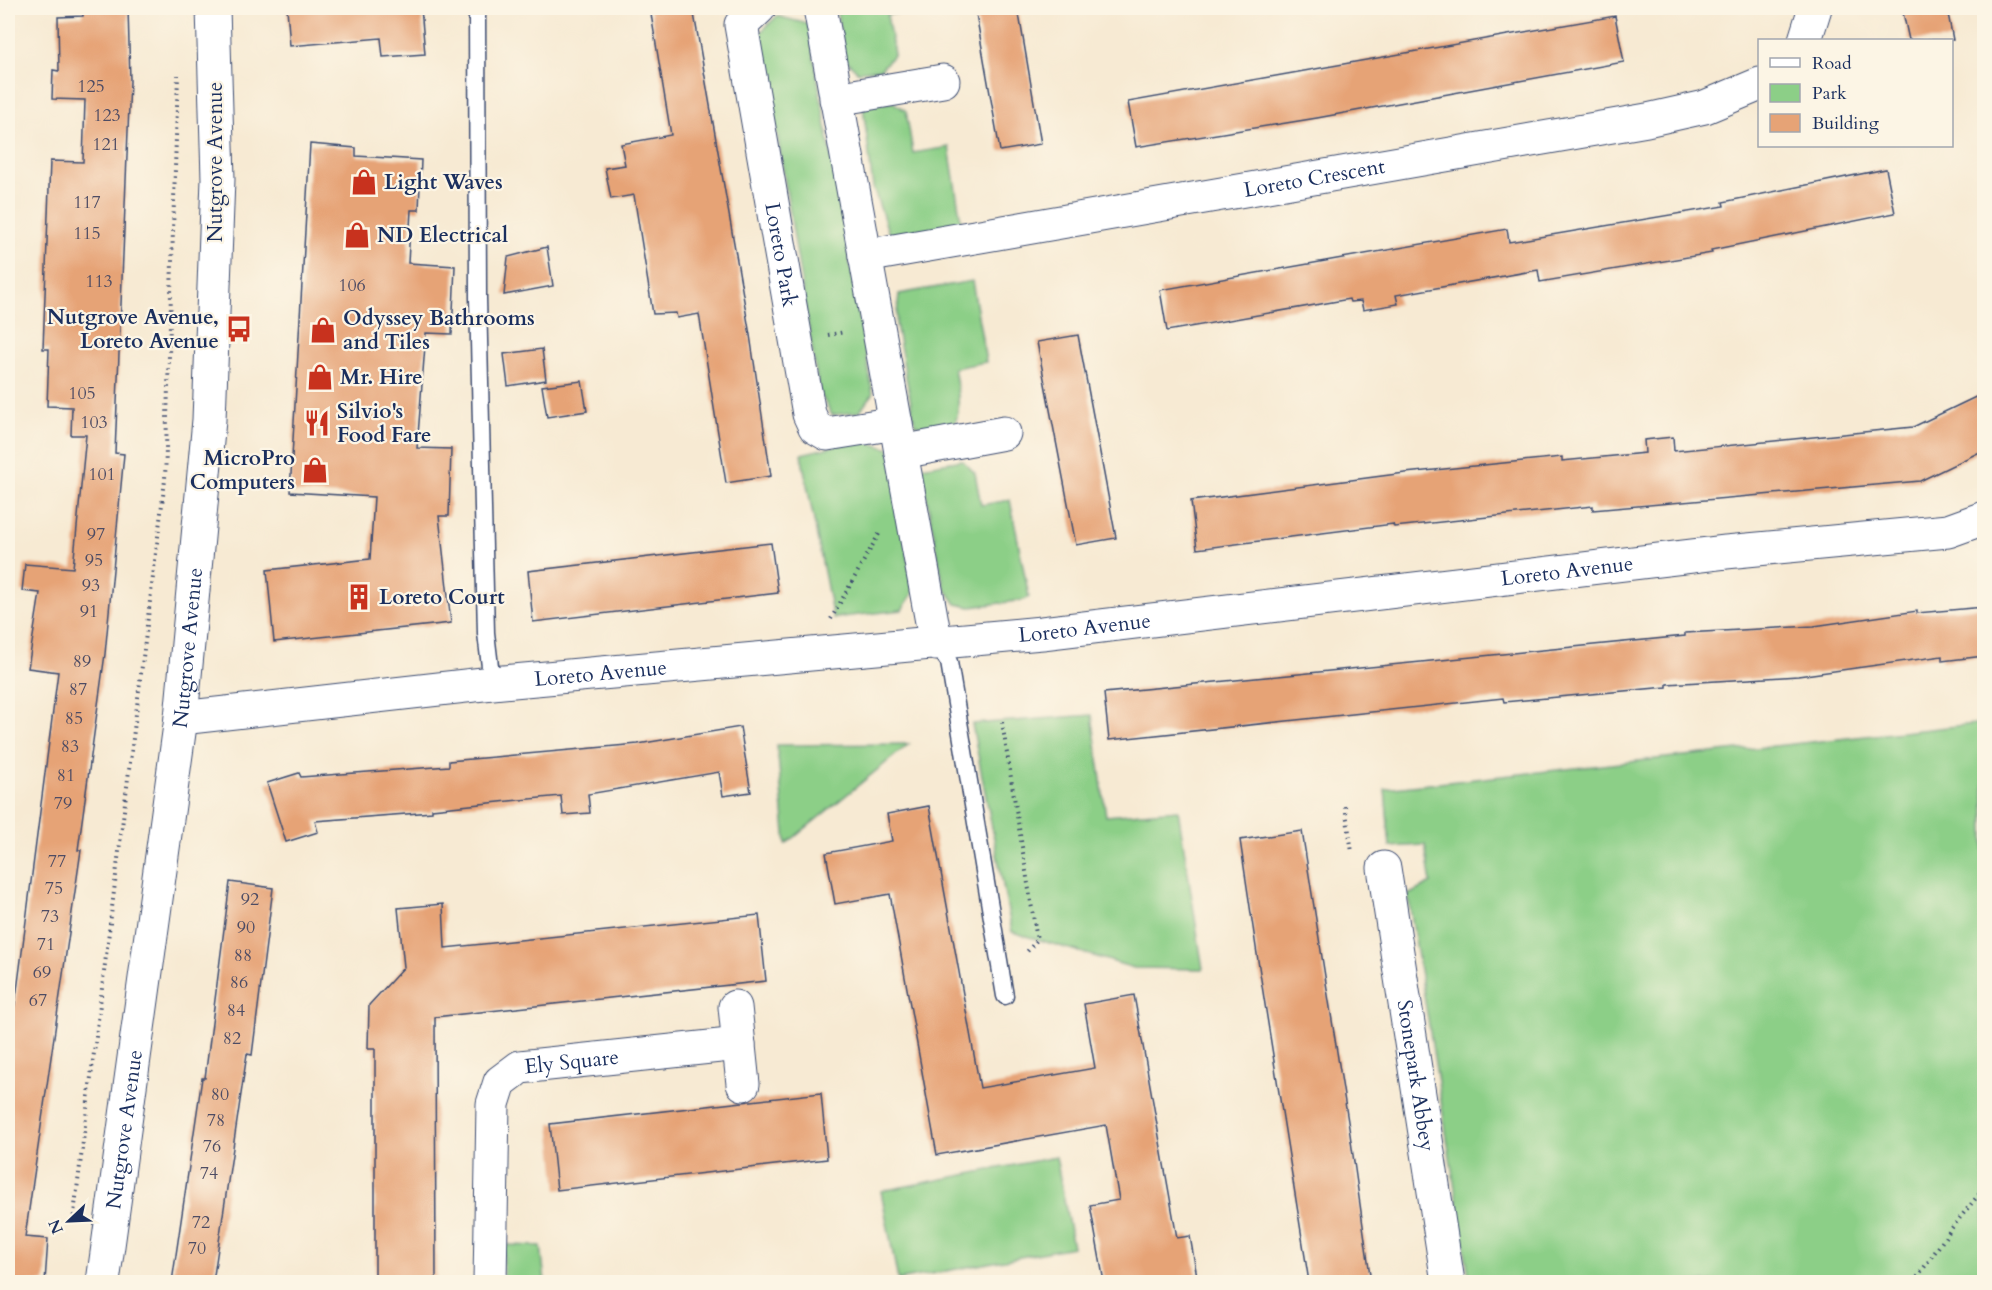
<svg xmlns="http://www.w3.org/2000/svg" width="1992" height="1290" font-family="Cardo,serif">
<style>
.green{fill:#8ccf87;stroke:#547f72;stroke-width:1.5}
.building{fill:#e6a376}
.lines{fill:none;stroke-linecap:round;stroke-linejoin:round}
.service-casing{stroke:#3c4b70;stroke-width:19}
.minor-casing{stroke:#3c4b70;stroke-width:35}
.secondary-casing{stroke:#3c4b70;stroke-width:35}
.path{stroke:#3c4b70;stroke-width:4;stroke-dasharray:1.5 4.5;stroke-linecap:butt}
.service{stroke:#fff;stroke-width:16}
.minor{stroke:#fff;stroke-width:33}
.secondary{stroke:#fff;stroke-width:33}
.labels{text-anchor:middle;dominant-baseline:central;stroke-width:4.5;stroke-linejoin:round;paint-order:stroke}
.number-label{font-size:18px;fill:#4e4c64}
.street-label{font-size:21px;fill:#1b2f5e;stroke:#fcf5e5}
.poi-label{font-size:21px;font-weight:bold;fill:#1b2f5e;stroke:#fcf5e5;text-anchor:start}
</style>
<rect width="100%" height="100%" fill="#fcf5e5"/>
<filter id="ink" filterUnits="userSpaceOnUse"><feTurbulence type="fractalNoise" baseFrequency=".0167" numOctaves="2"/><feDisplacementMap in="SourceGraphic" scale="12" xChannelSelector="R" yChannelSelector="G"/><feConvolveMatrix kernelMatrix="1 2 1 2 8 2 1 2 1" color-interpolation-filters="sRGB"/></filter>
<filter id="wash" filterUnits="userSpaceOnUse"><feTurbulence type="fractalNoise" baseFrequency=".008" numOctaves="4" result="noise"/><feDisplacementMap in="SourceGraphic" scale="24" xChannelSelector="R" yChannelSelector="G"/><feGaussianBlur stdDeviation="1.35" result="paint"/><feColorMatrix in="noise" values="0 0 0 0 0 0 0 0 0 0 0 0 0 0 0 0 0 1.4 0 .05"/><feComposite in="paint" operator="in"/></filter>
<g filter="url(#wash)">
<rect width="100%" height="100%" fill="#f7ead3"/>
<g class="green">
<path d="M 836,8 L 925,8 L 887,15 L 894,54 L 881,69 L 858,72 L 845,59 Z"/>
<path d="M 777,16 L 808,24 L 873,394 L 859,412 L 832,415 L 819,391 L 774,114 L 756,37 Z"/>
<path d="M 893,102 L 906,111 L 913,153 L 949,147 L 962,228 L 889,234 L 873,187 L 863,106 Z"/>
<path d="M 972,281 L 986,362 L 954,368 C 960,402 968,449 915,424 L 896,324 L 899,294 Z"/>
<path d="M 860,440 L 890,449 L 913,593 L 902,610 L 833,618 L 801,454 Z"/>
<path d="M 962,460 L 975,473 L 981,505 L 1010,500 L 1029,597 L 1024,600 L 971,607 L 956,604 L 944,587 L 921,467 Z"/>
<path d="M 1092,715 L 1106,816 L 1178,810 L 1203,969 L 1134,968 L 1012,932 L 972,724 Z"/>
<path d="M 1984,723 L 1984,1282 L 1470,1282 L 1408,895 L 1431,883 L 1425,845 L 1390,847 L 1385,789 Z"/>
<path d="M 909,744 L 786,844 L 777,745 Z"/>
<path d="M 1056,1157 L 1073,1247 L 898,1280 L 881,1191 Z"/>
<path d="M 504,1245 L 541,1246 L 545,1282 L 503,1282 Z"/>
</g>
<g id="blocks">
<g class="building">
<path d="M 83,8 L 128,8 L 130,81 L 115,453 L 124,454 L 105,654 L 78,850 L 81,850 L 25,1237 L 48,1239 L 45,1282 L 8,1282 L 8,1030 L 11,1030 L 18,983 L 58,672 L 28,668 L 40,593 L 22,591 L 25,564 L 73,568 L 86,435 L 71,435 L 72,407 L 47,406 L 49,349 L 43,349 L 50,161 L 83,162 L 85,100 L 52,99 L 53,70 L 59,71 L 58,17 L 83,16 Z"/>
<path d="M 287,8 L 421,8 L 425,54 L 383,57 L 381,38 L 290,46 Z"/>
<path d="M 650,8 L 693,8 L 750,335 L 771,476 L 726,483 L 699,314 L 677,318 L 676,313 L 653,314 L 634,195 L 611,199 L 605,168 L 625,165 L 621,144 L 671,135 Z"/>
<path d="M 975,8 L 1018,8 L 1041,144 L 1000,151 Z"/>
<path d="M 1902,8 L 1947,8 L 1953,40 L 1909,40 Z"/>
<path d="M 1615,16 L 1624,62 L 1317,118 L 1136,147 L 1128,102 Z"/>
<path d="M 310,144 L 356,148 L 356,156 L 421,160 L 419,210 L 411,210 L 408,263 L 455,266 L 452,334 L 426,333 L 417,448 L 451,449 L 449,516 L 439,516 L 451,623 L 274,642 L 267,570 L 370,559 L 374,497 L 290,492 Z"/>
<path d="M 1886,169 L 1895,213 L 1711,250 L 1712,253 L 1540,282 L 1538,270 L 1396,295 L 1398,304 L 1363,310 L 1361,301 L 1350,302 L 1349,299 L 1167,331 L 1160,290 L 1507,229 L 1509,242 L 1724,206 L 1723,202 Z"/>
<path d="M 547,247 L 553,286 L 504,295 L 508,257 Z"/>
<path d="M 1078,335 L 1116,538 L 1076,545 L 1037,342 Z"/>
<path d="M 542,349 L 546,380 L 508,386 L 504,354 Z"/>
<path d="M 582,381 L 587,411 L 547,417 L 542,386 Z"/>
<path d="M 1984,393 L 1984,450 L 1920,481 L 1593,510 L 1593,506 L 1394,527 L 1393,524 L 1197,549 L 1191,501 L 1405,473 L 1562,457 L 1562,461 L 1645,453 L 1644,440 L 1673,437 L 1674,451 L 1913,427 Z"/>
<path d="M 771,543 L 778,593 L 533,622 L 528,571 Z"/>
<path d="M 1984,607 L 1984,656 L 1942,661 L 1942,656 L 1798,676 L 1667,684 L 1667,687 L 1504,702 L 1503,698 L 1109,740 L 1104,693 L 1685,636 L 1685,633 L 1814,626 L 1917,611 L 1917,613 Z"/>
<path d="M 740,727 L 751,792 L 723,796 L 719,772 L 588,794 L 590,813 L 563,815 L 561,796 L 509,801 L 432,809 L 432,812 L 315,821 L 318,832 L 286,842 L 267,783 L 299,773 L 301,777 L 449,766 L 449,761 L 638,744 Z"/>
<path d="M 929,806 L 980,1088 L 1095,1068 L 1084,1004 L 1134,995 L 1177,1238 L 1190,1236 L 1198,1282 L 1104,1282 L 1090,1205 L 1119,1200 L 1106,1125 L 937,1155 L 890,894 L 835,904 L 826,853 L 892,841 L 887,814 Z"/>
<path d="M 1302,831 L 1350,1134 L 1371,1282 L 1309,1282 L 1257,954 L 1240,840 Z"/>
<path d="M 230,882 L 273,888 L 252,1055 L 247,1054 L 213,1282 L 172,1282 L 202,1078 L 205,1078 Z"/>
<path d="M 443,904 L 445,948 L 759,915 L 766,981 L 435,1017 L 436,1282 L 375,1282 L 375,1049 L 368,1049 L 369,1005 L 404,967 L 398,908 Z"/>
<path d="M 821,1093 L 827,1159 L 557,1190 L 550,1124 Z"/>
</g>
</g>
</g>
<g filter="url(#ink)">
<use href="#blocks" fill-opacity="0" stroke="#3c4b70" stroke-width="1.5"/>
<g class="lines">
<g class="service-casing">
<g id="service">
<path d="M 477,8 L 478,298 L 486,633 L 492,683"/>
<path d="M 936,644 L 949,662 L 1005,996"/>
</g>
</g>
<g class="minor-casing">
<g id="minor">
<path id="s1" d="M 759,8 L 741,25 L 809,414 L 815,427 L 827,434 L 896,423"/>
<path d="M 820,8 L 936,644"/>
<path d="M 1805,40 L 1815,8"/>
<path d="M 836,99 L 943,81"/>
<path id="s2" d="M 865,256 L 1647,120 L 1705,107 L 1760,84"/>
<path d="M 901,452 L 1004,433"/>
<path id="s3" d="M 181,718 L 492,683 L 1042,633 L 1726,552 L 1948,531 L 1984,518"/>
<path id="s4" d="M 1384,868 L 1448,1282"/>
<path d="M 735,1007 L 743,1084"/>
<path id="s5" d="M 490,1282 L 493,1104 L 500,1082 L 520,1067 L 739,1044"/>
</g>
</g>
<g class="secondary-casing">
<g id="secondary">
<path id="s6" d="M 103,1282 L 181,718 L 209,420 L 218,179 L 213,8"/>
</g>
</g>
<g class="path">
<path d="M 828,335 L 845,332"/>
<path d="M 831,619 L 879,534"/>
<path d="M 1002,722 L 1037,940 L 1025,954"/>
<path d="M 1345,806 L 1352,852"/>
<path d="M 73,1222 L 165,480 L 178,75"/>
<path d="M 1914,1282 L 1951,1229 L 1984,1188"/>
</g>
<use href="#service" class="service"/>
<use href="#minor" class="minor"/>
<use href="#secondary" class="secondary"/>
</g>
</g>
<defs>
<g id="shop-bare" transform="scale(2.07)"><path d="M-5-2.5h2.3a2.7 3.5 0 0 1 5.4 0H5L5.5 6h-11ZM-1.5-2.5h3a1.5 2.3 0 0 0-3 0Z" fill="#c8321e" stroke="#fcf5e5" stroke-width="2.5" paint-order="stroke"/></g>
<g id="bus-bare" transform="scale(2.07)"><path d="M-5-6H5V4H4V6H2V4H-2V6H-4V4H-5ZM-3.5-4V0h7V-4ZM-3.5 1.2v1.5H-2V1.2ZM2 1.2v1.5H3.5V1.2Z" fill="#c8321e" stroke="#fcf5e5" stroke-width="2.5" paint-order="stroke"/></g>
<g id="restaurant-bare" transform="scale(2.07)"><path d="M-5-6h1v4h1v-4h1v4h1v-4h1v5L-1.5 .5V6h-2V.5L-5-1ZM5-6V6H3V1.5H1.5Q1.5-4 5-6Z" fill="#c8321e" stroke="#fcf5e5" stroke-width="2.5" paint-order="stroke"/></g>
<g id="building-bare" transform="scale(2.07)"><path d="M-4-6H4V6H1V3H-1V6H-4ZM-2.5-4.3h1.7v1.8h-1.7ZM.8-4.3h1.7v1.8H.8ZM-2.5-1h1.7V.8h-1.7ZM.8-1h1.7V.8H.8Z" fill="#c8321e" stroke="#fcf5e5" stroke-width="2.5" paint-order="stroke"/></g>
</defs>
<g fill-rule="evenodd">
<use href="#shop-bare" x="364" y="182"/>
<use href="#shop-bare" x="357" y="235"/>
<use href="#bus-bare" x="239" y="329"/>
<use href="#shop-bare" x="323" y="330"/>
<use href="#shop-bare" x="320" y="377"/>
<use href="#restaurant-bare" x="317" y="423"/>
<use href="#shop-bare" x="315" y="470"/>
<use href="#building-bare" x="359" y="597"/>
</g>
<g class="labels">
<g class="number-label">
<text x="91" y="86">125</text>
<text x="107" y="115">123</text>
<text x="106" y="144">121</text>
<text x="87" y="202">117</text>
<text x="87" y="233">115</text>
<text x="99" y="281">113</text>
<text x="352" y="285">106</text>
<text x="82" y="393">105</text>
<text x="94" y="422">103</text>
<text x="102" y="474">101</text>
<text x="96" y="534">97</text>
<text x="94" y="560">95</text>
<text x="91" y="585">93</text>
<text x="89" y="611">91</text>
<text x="82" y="661">89</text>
<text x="78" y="689">87</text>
<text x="74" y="718">85</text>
<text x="70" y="746">83</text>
<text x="66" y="775">81</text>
<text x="63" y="803">79</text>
<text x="57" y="861">77</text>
<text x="54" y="888">75</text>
<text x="250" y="899">92</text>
<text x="50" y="916">73</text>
<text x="246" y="927">90</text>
<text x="46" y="944">71</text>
<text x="243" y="955">88</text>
<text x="42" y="972">69</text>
<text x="239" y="982">86</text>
<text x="38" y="1000">67</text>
<text x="236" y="1010">84</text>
<text x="232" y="1038">82</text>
<text x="220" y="1094">80</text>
<text x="216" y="1120">78</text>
<text x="212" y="1146">76</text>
<text x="209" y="1173">74</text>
<text x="201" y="1222">72</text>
<text x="197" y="1248">70</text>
</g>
<g class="street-label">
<text transform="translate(215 162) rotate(-90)">Nutgrove Avenue</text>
<text stroke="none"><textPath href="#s2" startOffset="456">Loreto Crescent</textPath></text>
<text stroke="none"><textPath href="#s1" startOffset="258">Loreto Park</textPath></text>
<text stroke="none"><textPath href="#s3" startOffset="1394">Loreto Avenue</textPath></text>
<text stroke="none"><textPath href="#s3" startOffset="908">Loreto Avenue</textPath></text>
<text stroke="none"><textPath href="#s6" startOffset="640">Nutgrove Avenue</textPath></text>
<text stroke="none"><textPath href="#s3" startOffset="422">Loreto Avenue</textPath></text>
<text stroke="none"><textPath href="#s5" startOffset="278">Ely Square</textPath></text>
<text stroke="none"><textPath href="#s4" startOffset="210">Stonepark Abbey</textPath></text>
<text stroke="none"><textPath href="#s6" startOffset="154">Nutgrove Avenue</textPath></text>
</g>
<g class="poi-label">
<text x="384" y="182">Light Waves</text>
<text x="377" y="235">ND Electrical</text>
<text x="219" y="317" text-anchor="end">Nutgrove Avenue,<tspan x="219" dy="24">Loreto Avenue</tspan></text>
<text x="343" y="318">Odyssey Bathrooms<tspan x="343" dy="24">and Tiles</tspan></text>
<text x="340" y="377">Mr. Hire</text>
<text x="337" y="411">Silvio's<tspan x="337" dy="24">Food Fare</tspan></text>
<text x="295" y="458" text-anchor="end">MicroPro<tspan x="295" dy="24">Computers</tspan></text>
<text x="379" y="597">Loreto Court</text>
</g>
</g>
<rect width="1992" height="1290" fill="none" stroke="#fcf5e5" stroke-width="30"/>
<rect x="1758" y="39" width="195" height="108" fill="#fcf5e5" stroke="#a2a6af" stroke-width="1.5"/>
<rect x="1770" y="58" width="30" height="9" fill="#ffffff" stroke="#a2a6af" stroke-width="1.5"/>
<text x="1812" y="69" font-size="18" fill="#1b2f5e">Road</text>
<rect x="1770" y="84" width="30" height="18" fill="#8ccf87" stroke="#a2a6af" stroke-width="1.5"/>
<text x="1812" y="99" font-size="18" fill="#1b2f5e">Park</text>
<rect x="1770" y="114" width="30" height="18" fill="#e6a376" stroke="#a2a6af" stroke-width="1.5"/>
<text x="1812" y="129" font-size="18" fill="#1b2f5e">Building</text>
<g transform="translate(69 1221) rotate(247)" stroke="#fcf5e5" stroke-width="4.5" paint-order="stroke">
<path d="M0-4.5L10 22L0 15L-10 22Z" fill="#1b2f5e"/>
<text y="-9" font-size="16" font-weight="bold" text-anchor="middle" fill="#1b2f5e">N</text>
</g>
</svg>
